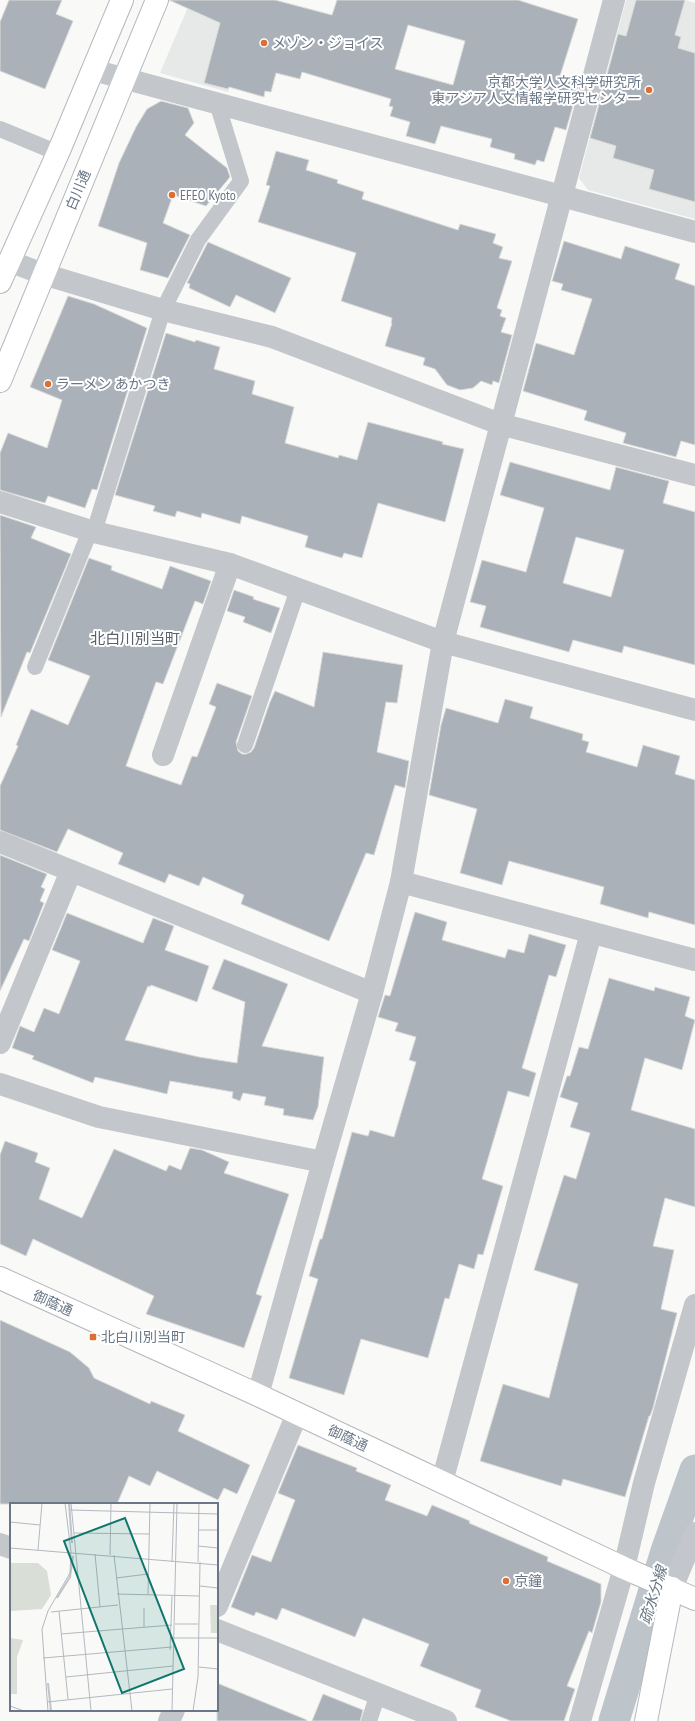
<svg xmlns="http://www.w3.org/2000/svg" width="695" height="1721" font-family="'PT Sans Narrow','Noto Sans JP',sans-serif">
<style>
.built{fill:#e7e8e8}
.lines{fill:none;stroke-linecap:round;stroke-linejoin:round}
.canal{stroke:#bdc5cb;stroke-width:31}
.building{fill:#aab1b8;stroke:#dbdbd9;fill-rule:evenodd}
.secondary-casing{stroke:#b5babf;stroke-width:24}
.primary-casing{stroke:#b4b8bd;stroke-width:24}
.lane{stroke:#c3c6ca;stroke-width:16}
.street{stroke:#c3c6ca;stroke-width:22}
.secondary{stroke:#fff;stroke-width:22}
.primary{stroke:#fff;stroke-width:22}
.poi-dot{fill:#dd6f34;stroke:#fff;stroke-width:1.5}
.labels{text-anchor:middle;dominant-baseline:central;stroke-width:4;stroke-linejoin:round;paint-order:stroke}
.poi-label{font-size:14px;fill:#6a7787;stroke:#fff;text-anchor:start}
.street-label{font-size:14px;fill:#6a7787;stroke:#fff}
.neighbourhood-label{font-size:15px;fill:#57616c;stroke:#fff}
.water-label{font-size:15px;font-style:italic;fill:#667782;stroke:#fff}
.inset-river{fill:none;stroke:#bdc5cb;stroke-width:2}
.inset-road{fill:none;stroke:#b3b9c0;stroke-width:1}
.view{fill:#0f766e;fill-opacity:0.15;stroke:#0f766e;stroke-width:2}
.inset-edge{fill:none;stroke:#6a7787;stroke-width:2}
</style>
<rect width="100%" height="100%" fill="#f9f9f7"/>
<g class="built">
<path d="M 191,0 L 253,0 L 228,92 L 160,73 Z"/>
<path d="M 626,0 L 684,0 L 695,3 L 695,219 L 588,190 L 579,178 Z"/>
</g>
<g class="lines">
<path class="canal" d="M 614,1721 L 666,1551 L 695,1470"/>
</g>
<g class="building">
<path d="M 9,0 L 62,0 L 56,14 L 73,21 L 45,89 L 0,71 L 0,22 Z"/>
<path d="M 169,0 L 275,0 L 332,15 L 337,0 L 518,0 L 578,19 L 559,79 L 579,84 L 566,130 L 555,127 L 544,162 L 537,160 L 535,165 L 514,159 L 515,154 L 490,147 L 492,139 L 441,126 L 435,144 L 406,136 L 410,122 L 390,116 L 393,107 L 389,106 L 391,99 L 302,72 L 300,79 L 276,73 L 271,92 L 265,91 L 264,97 L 229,87 L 228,89 L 204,83 L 220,23 ZM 408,25 L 465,41 L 453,85 L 395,69 Z"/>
<path d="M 636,0 L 685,0 L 675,35 L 681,37 L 678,48 L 695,53 L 695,202 L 649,189 L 654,170 L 613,158 L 616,146 L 590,138 L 618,34 L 626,36 Z"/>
<path d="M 161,101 L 188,108 L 194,123 L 185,135 L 227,168 L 230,177 L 206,206 L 173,195 L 163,223 L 190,235 L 168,278 L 140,270 L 147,243 L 98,226 L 119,163 L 136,127 L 147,109 Z"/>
<path d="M 276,151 L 309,160 L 306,170 L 338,180 L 337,183 L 364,192 L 362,199 L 458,230 L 460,224 L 496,234 L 493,243 L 503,247 L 499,258 L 512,261 L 497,308 L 502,310 L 500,316 L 506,318 L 501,332 L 512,335 L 499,383 L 493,381 L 492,385 L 481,381 L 473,388 L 460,390 L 447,385 L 435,369 L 423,365 L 425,358 L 385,346 L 392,323 L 391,323 L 392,318 L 341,301 L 356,253 L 258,222 L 270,186 L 266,185 Z"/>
<path d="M 564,241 L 621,259 L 625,246 L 680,264 L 675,279 L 695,286 L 695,445 L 681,441 L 676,457 L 623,443 L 626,433 L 584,420 L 587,411 L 523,391 L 536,343 L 574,355 L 592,299 L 561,290 L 563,284 L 552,281 Z"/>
<path d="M 208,242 L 291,278 L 275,313 L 236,295 L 230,307 L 189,288 L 190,284 L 187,283 Z"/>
<path d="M 68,296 L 94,304 L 147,328 L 97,490 L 92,489 L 85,508 L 48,496 L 45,503 L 0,490 L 0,453 L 8,433 L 47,448 L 62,400 L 30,387 Z"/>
<path d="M 166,333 L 195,342 L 196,340 L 220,347 L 214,369 L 255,381 L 252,394 L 294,407 L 285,443 L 338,458 L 339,455 L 357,460 L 368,422 L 443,442 L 442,444 L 464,449 L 445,522 L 378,503 L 362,558 L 344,553 L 342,558 L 305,547 L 308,536 L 242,516 L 240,524 L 202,513 L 201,518 L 177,511 L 175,517 L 153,511 L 155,506 L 115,495 Z"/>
<path d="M 510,462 L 610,490 L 616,467 L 669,481 L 663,503 L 695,512 L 695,665 L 624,646 L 622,653 L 573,640 L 569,652 L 480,627 L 486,606 L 470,602 L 482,560 L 526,572 L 544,508 L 500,495 ZM 576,537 L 624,550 L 611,597 L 563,583 Z"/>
<path d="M 0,515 L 36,527 L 31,538 L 71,554 L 30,653 L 27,652 L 1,717 Z"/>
<path d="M 89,558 L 112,566 L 111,570 L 162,589 L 170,566 L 211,581 L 203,604 L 195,601 L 163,684 L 156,682 L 126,766 L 181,785 L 192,756 L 197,757 L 216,707 L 209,704 L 217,683 L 252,696 L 236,742 L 238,751 L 242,754 L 246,754 L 251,752 L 254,748 L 270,702 L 275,691 L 314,707 L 323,652 L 403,665 L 397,703 L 386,702 L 377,752 L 409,761 L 405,788 L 395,785 L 374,855 L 366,853 L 329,941 L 241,904 L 244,895 L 203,877 L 199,886 L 169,874 L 165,883 L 118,864 L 123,853 L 68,829 L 57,852 L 0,830 L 0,786 L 18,746 L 16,745 L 31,709 L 68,725 L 90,676 L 48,660 Z"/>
<path d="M 234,590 L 254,597 L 253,599 L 280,608 L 271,633 L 243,622 L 245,617 L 227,611 Z"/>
<path d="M 505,699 L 533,707 L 530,718 L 583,734 L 582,740 L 589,742 L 586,752 L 637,767 L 643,745 L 680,756 L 675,774 L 695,780 L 695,925 L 649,912 L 648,918 L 600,904 L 604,887 L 509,861 L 502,885 L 460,873 L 477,809 L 429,795 L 441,725 L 446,708 L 498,723 Z"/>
<path d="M 0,855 L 47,874 L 41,887 L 45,889 L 40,901 L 44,903 L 29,941 L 24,939 L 0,991 Z"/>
<path d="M 415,912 L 447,922 L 442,940 L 505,958 L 508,949 L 524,953 L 529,934 L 566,945 L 556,977 L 549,975 L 522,1068 L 536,1073 L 529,1097 L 508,1091 L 482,1179 L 503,1186 L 483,1255 L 478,1254 L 474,1269 L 459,1264 L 449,1299 L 445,1298 L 428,1358 L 361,1339 L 344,1395 L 289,1378 L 318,1279 L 309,1276 L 320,1239 L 322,1239 L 352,1132 L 368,1136 L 370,1130 L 394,1137 L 416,1062 L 409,1060 L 416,1037 L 395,1031 L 398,1023 L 378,1017 L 385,995 L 390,996 Z"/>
<path d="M 67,913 L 143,943 L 153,918 L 174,926 L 165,950 L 209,966 L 197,1002 L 151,985 L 150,987 L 148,986 L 125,1040 L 199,1057 L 237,1063 L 245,1002 L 212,989 L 224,959 L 288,984 L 262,1046 L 324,1057 L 318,1107 L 313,1120 L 283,1115 L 284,1109 L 264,1105 L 266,1097 L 243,1093 L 240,1101 L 232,1098 L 233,1092 L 170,1081 L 167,1094 L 95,1077 L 93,1083 L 32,1059 L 34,1056 L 12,1048 L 20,1026 L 34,1032 L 44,1008 L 59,1014 L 80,961 L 52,950 Z"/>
<path d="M 609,978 L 654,991 L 655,987 L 690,997 L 685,1016 L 695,1020 L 682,1070 L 645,1058 L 631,1110 L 695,1129 L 695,1207 L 665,1198 L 653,1246 L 674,1250 L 661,1309 L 677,1313 L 653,1408 L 650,1416 L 649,1416 L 625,1497 L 563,1479 L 561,1486 L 480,1461 L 503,1384 L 549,1398 L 578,1284 L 534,1270 L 564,1175 L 576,1179 L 590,1133 L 570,1127 L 578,1103 L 560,1097 L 567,1076 L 570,1076 L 579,1047 L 588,1049 Z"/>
<path d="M 5,1141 L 38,1153 L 35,1162 L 50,1168 L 39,1199 L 82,1218 L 114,1149 L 166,1171 L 169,1165 L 181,1170 L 190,1148 L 202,1150 L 229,1162 L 224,1173 L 289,1194 L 256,1294 L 262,1296 L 244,1348 L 146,1314 L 154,1296 L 33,1239 L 26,1256 L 0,1244 L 0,1155 Z"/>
<path d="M 0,1320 L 70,1352 L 89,1368 L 94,1378 L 150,1404 L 151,1401 L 185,1415 L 178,1431 L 250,1465 L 237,1494 L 224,1488 L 218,1500 L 157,1471 L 150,1486 L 129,1476 L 117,1504 L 0,1504 Z"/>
<path d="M 298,1445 L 357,1468 L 356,1471 L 391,1485 L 385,1500 L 427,1516 L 432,1505 L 470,1521 L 469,1523 L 548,1557 L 547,1561 L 601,1584 L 601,1602 L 592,1633 L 589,1631 L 567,1686 L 575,1689 L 564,1721 L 511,1721 L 475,1707 L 481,1690 L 420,1666 L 429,1644 L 363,1618 L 355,1637 L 282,1608 L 277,1620 L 256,1612 L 254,1616 L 231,1607 L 252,1555 L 271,1562 L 295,1500 L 278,1493 Z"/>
<path d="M 217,1683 L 307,1720 L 307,1721 L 217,1721 Z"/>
<path d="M 323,1694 L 363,1710 L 360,1721 L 312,1721 Z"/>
</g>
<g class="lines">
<g class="secondary-casing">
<path id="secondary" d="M 646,1721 L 672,1588"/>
</g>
<g class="primary-casing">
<g id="primary">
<path d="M 0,282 L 58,153 L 122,0"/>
<path d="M 0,381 L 157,0"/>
<path d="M 0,1278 L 258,1395 L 624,1568 L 695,1599"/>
</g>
</g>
<g class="lane">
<path d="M 0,129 L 58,153"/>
<path d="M 94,532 L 163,310 L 198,240 L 241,181 L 217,103"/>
<path d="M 35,667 L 90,531"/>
<path d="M 245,745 L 298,589"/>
<path d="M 369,1721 L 378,1694"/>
</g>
<g class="street">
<path d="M 93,70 L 695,232"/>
<path d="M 9,261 L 43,274 L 163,310 L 272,337 L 500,424 L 695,475"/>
<path d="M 0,502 L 94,532 L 230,564 L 443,642 L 695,710"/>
<path d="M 163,755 L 230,564"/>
<path d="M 0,842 L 372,993"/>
<path d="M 401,882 L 695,960"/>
<path d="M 0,1043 L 71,871"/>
<path d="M 0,1084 L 99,1117 L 323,1162"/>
<path d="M 258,1395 L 323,1162 L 372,993 L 401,882 L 443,642 L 614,0"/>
<path d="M 442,1482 L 591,933"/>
<path d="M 0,1544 L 11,1548"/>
<path d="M 672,1588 L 695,1533"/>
<path d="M 217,1606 L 297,1414"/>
<path d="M 217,1630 L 446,1721"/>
<path d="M 169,1721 L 174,1710"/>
<path d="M 580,1721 L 624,1568 L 644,1483 L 695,1305"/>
</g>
<use href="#secondary" class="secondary"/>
<use href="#primary" class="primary"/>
</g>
<g class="poi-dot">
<circle cx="264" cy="43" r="4"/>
<circle cx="649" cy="90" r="4"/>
<circle cx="172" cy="195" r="4"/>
<circle cx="48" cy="384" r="4"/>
<rect x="89" y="1333" width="8" height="8" rx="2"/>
<circle cx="506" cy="1581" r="4"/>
</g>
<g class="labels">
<g class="poi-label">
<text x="272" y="43">メゾン・ジョイス</text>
<text x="641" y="82" text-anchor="end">京都大学人文科学研究所<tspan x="641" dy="16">東アジア人文情報学研究センター</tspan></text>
<text x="180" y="195">EFEO Kyoto</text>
<text x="56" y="384">ラーメン あかつき</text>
<text x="101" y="1337">北白川別当町</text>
<text x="514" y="1581">京鐘</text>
</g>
<g class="street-label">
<text transform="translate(78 190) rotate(-67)">白川通</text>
<text transform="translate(53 1303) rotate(24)">御蔭通</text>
<text transform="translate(348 1438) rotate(25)">御蔭通</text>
</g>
<g class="neighbourhood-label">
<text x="135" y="638">北白川別当町</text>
</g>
<g class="water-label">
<text transform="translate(653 1595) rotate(-73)">疏水分線</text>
</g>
</g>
<g transform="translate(10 1503)">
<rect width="208" height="208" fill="#f9f9f7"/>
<path d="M 0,60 L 28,60 L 37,68 L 41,92 L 32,106 L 0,108 ZM 200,102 L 208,102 L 208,130 L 201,130 Z" fill="#d9ded7"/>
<path d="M 0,135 L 13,137 L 7,154 L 7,191 L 0,191 Z" fill="#d9ded7"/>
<path class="inset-river" d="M 59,0 L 62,40M 47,95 L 60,74 L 63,53M 38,180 L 41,208"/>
<path class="inset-road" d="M 61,0 L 81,208M 60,7 L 208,11M 0,19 L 30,22M 189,27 L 208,27M 64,30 L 139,31M 188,43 L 208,45M 0,45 L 208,62M 28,47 L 32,0M 85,51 L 90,104M 100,52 L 101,0M 104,52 L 122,208M 162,59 L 164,0M 188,59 L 189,0M 106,75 L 138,71M 190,83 L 208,85M 107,91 L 189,93M 138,92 L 140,0M 134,105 L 134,124M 49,108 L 58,196M 41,109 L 108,102M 165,121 L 188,121M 51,131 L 162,122M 162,135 L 208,135M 160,147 L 162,93M 33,155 L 162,144M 189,164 L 208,166M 56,174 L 163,163M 37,199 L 162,186M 0,203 L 14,208M 38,208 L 32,126 L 38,108 L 60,70 L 61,49 L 55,0M 162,208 L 167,0M 183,208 L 188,174 L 190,59"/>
<path class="view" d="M 115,15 L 174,166 L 112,190 L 54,38 Z"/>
<rect width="208" height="208" class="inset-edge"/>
</g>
</svg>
